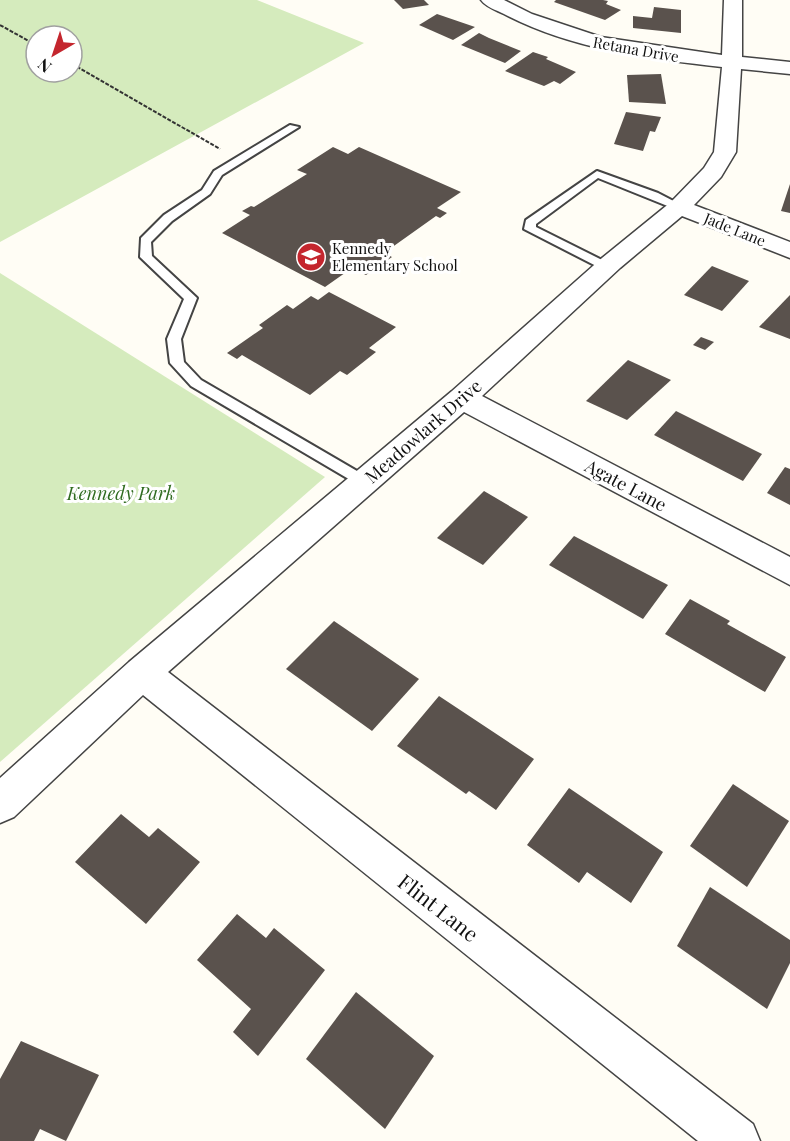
<svg xmlns="http://www.w3.org/2000/svg" width="790" height="1141" font-family="'Playfair Display',serif">
<style>
.green{fill:#d5ebbd;fill-rule:evenodd}
.building{fill:#5a524d}
.lines{fill:none;stroke-linecap:round;stroke-linejoin:round}
.lane-casing{stroke:#444;stroke-width:4}
.street-casing{stroke:#444;stroke-width:3}
.path{stroke:#333;stroke-width:2;stroke-dasharray:4 1.5;stroke-linecap:butt}
.lane{fill:#fff;fill-rule:evenodd}
.street{fill:#fff;fill-rule:evenodd}
.labels{text-anchor:middle;dominant-baseline:central;stroke-width:6;stroke-linejoin:round;paint-order:stroke}
.far-street-label{font-size:15px;fill:#111;stroke:#fff}
.far-poi-label{font-size:15px;fill:#111;stroke:#fff;text-anchor:start}
.street-label{font-size:18px;fill:#111;stroke:#fff}
.park-label{font-size:18px;font-style:italic;fill:#2f6b1f;stroke:#fff}
.near-street-label{font-size:21px;fill:#111;stroke:#fff}
</style>
<rect width="100%" height="100%" fill="#fffdf5"/>
<g class="green">
<path d="M 0,0 L 257,0 L 364,43 L 0,242 ZM 36,36 L 72,36 L 72,72 L 36,72 Z"/>
<path d="M 0,273 L 325,477 L 0,762 Z"/>
</g>
<g class="building">
<path d="M 394,0 L 424,0 L 429,5 L 403,9 Z"/>
<path d="M 556,0 L 603,0 L 608,1 L 606,4 L 621,10 L 605,20 L 554,2 Z"/>
<path d="M 654,7 L 681,10 L 681,33 L 633,28 L 633,16 L 652,18 Z"/>
<path d="M 437,14 L 475,27 L 453,40 L 419,25 Z"/>
<path d="M 479,33 L 489,38 L 521,51 L 505,63 L 461,45 Z"/>
<path d="M 533,52 L 548,57 L 546,59 L 576,72 L 560,84 L 554,81 L 544,86 L 505,71 Z"/>
<path d="M 661,74 L 666,104 L 629,102 L 627,75 Z"/>
<path d="M 626,112 L 661,117 L 655,132 L 650,131 L 643,151 L 614,144 Z"/>
<path d="M 333,147 L 348,154 L 359,147 L 461,192 L 437,208 L 447,213 L 440,218 L 436,216 L 384,253 L 392,257 L 366,275 L 352,268 L 325,287 L 222,233 L 250,215 L 242,211 L 251,206 L 254,207 L 307,174 L 297,170 Z"/>
<path d="M 790,184 L 790,213 L 781,211 Z"/>
<path d="M 712,266 L 749,281 L 722,311 L 684,295 Z"/>
<path d="M 329,292 L 396,327 L 369,348 L 376,352 L 347,375 L 340,371 L 310,395 L 242,355 L 237,359 L 227,353 L 263,328 L 259,325 L 287,305 L 293,309 L 311,296 L 318,300 Z"/>
<path d="M 790,295 L 790,339 L 759,327 Z"/>
<path d="M 701,337 L 714,342 L 705,350 L 693,345 Z"/>
<path d="M 628,360 L 671,380 L 627,420 L 586,401 Z"/>
<path d="M 676,411 L 762,454 L 743,481 L 654,435 Z"/>
<path d="M 785,467 L 790,469 L 790,505 L 767,493 Z"/>
<path d="M 484,491 L 528,517 L 483,565 L 437,538 Z"/>
<path d="M 574,536 L 668,585 L 643,619 L 549,565 Z"/>
<path d="M 690,599 L 730,621 L 727,624 L 786,657 L 765,692 L 665,634 Z"/>
<path d="M 334,621 L 419,679 L 372,731 L 286,669 Z"/>
<path d="M 439,696 L 534,759 L 496,810 L 469,791 L 466,794 L 397,746 Z"/>
<path d="M 733,784 L 789,821 L 747,887 L 690,846 Z"/>
<path d="M 569,788 L 663,852 L 631,903 L 587,872 L 579,883 L 527,845 Z"/>
<path d="M 121,814 L 149,837 L 158,828 L 200,862 L 146,924 L 75,862 Z"/>
<path d="M 710,887 L 790,940 L 790,963 L 767,1009 L 677,946 Z"/>
<path d="M 237,914 L 266,938 L 274,928 L 325,970 L 258,1056 L 233,1032 L 251,1009 L 197,960 Z"/>
<path d="M 356,992 L 434,1056 L 385,1129 L 306,1059 Z"/>
<path d="M 21,1041 L 99,1075 L 66,1141 L 40,1129 L 34,1141 L 0,1141 L 0,1079 Z"/>
</g>
<g class="lines">
<g class="lane-casing">
<g id="lane">
<path d="M 290,125 L 299,127 L 222,175 L 210,194 L 172,221 L 151,242 L 152,256 L 197,298 L 181,339 L 184,362 L 201,380 L 369,478 L 372,482 L 364,488 L 191,386 L 170,363 L 167,339 L 184,299 L 140,257 L 141,238 L 164,215 L 202,190 L 214,171 Z"/>
<path d="M 597,171 L 658,193 L 685,207 L 675,209 L 598,178 L 536,224 L 536,227 L 610,264 L 612,267 L 606,271 L 524,229 L 526,220 Z"/>
</g>
</g>
<g class="street-casing">
<path id="street" d="M 481,0 L 504,0 L 532,14 L 601,37 L 722,55 L 724,0 L 742,0 L 742,57 L 790,62 L 790,74 L 741,69 L 736,152 L 721,177 L 694,205 L 790,242 L 790,258 L 682,216 L 620,268 L 482,396 L 790,557 L 790,585 L 464,412 L 168,672 L 753,1124 L 760,1141 L 698,1141 L 143,695 L 14,817 L 0,823 L 0,778 L 129,662 L 452,391 L 602,258 L 671,202 L 704,168 L 714,152 L 722,67 C 648,59 571,49 504,14 C 496,10 486,7 481,0 Z"/>
</g>
<g class="path">
<path d="M 0,25 L 36,45"/>
<path d="M 72,64 L 220,149"/>
</g>
<use href="#lane" class="lane"/>
<use href="#street" class="street"/>
</g>
<defs>
<g id="school-disc" transform="scale(1.5)"><circle r="9.5" fill="#c4262e" stroke="#fff"/><path d="M0-5L7-2L0 1L-7-2ZM-4 1L0 2.5L4 1V4Q0 6-4 4Z" fill="#fff"/></g>
</defs>
<g fill-rule="evenodd">
<use href="#school-disc" x="311" y="257"/>
</g>
<g class="labels">
<g class="far-street-label">
<text transform="translate(636 49) rotate(10)">Retana Drive</text>
<text transform="translate(735 229) rotate(22)">Jade Lane</text>
</g>
<g class="far-poi-label">
<text x="332" y="248">Kennedy<tspan x="332" dy="17">Elementary School</tspan></text>
</g>
<g class="street-label">
<text transform="translate(423 431) rotate(-41)">Meadowlark Drive</text>
<text transform="translate(626 485) rotate(28)">Agate Lane</text>
</g>
<g class="park-label">
<text x="121" y="493">Kennedy Park</text>
</g>
<g class="near-street-label">
<text transform="translate(439 907) rotate(38)">Flint Lane</text>
</g>
</g>
<g transform="translate(54 54) rotate(219)"><circle r="28" fill="#ffffff" stroke="#a0a0a0" stroke-width="1.5"/>
<path d="M0-4.5L10 22L0 15L-10 22Z" fill="#c4262e"/>
<text y="-9" font-size="16" font-weight="bold" text-anchor="middle" fill="#111111">N</text>
</g>
</svg>
